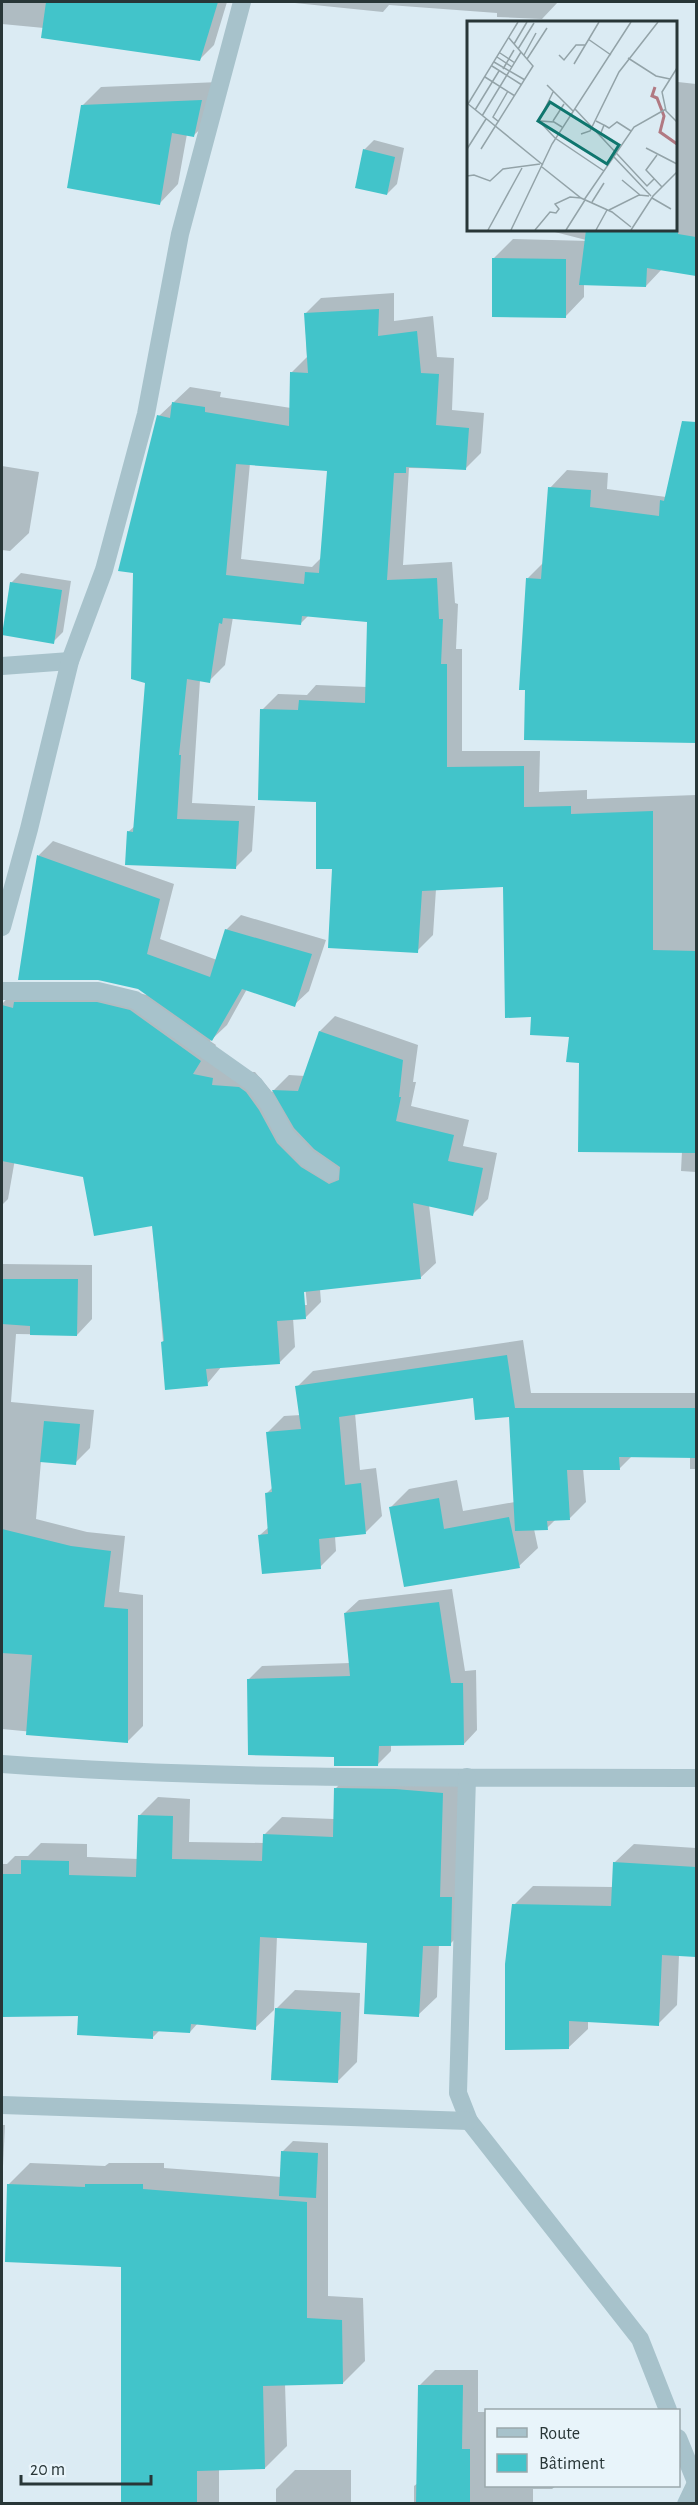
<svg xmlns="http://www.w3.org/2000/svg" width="698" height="2505" font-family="'Alegreya Sans',sans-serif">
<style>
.shadow{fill:#0003;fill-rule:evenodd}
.building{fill:#42c4ca;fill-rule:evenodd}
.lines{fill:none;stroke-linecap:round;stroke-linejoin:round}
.street{stroke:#a7c2cb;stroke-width:18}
.inset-river{fill:none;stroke:#b17982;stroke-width:3}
.inset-road{fill:none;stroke:#93a3a8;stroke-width:1.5}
.view{fill:#0f766e;fill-opacity:0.15;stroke:#0f766e;stroke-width:3}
.inset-edge{fill:none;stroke:#283637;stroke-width:3}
</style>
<rect width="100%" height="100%" fill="#dbebf3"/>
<g class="shadow">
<path d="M 2,2 L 227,2 L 214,45 L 200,59 L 44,28 L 2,24 Z"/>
<path d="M 285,2 L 558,2 L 542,19 L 497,17 L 497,13 L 389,5 L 383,12 Z"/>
<path d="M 219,82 L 213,117 L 194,135 L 187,134 L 178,184 L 160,203 L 82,106 L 101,87 Z"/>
<path d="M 678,82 L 696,84 L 696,275 L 662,269 L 646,286 L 584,284 L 584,297 L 565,317 L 494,258 L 513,239 L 590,241 L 547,230 L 676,230 L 676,85 Z"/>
<path d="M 374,140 L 404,148 L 397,184 L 387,194 L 364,150 Z"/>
<path d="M 394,293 L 394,321 L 433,316 L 437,357 L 454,358 L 452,410 L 484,413 L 481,453 L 465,469 L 409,468 L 403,565 L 452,562 L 455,603 L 458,604 L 456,649 L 462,649 L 462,751 L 540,751 L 539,792 L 587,790 L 587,799 L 696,795 L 696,1172 L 681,1171 L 682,1151 L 581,1061 L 570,1035 L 532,1016 L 504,885 L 436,889 L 433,935 L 417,951 L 334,868 L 317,801 L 262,710 L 278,694 L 307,695 L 316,685 L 367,687 L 368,620 L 309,615 L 300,624 L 233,617 L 225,665 L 209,681 L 200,680 L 192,803 L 255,806 L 252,851 L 236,867 L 128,832 L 135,826 L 146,682 L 134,572 L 159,416 L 190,387 L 221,392 L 220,397 L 291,408 L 291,373 L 307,357 L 305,314 L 321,298 ZM 250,463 L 328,469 L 322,557 L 312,567 L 241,559 Z"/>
<path d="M 696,426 L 696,741 L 526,738 L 528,578 L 544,562 L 550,488 L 567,470 L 608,473 L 607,489 L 666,497 Z"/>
<path d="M 2,466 L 39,472 L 29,533 L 10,551 L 2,550 Z"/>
<path d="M 21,573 L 71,581 L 63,632 L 53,642 L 11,583 Z"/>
<path d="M 53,841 L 174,884 L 160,939 L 217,960 L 226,930 L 241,915 L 326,940 L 309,991 L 294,1005 L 247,989 L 227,1025 L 210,1041 L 216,1045 L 207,1059 L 227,1071 L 255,1072 L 272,1092 L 289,1075 L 305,1076 L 320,1031 L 335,1016 L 418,1045 L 413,1082 L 416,1082 L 411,1106 L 469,1120 L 463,1146 L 497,1153 L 488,1199 L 472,1215 L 429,1205 L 436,1263 L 420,1278 L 320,1289 L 321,1302 L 306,1317 L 293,1318 L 295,1347 L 280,1362 L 222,1366 L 207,1384 L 167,1388 L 153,1224 L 85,1176 L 44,1080 L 2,1066 L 2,1004 L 15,990 L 113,987 L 151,996 L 138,988 L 98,978 L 20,978 L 39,855 ZM 305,1284 L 307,1305 L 304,1305 L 302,1285 Z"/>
<path d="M 2,1156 L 15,1159 L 8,1199 L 2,1205 Z"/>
<path d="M 2,1264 L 92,1265 L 92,1319 L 77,1335 L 16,1334 L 11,1402 L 94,1410 L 90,1448 L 75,1463 L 41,1461 L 36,1519 L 87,1532 L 125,1536 L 119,1592 L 143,1595 L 143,1726 L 128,1741 L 2,1729 Z"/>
<path d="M 523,1340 L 531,1393 L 696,1393 L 696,1469 L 690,1469 L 690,1457 L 632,1456 L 619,1469 L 583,1468 L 586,1502 L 570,1518 L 556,1519 L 547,1528 L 534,1529 L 538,1548 L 519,1566 L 391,1507 L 409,1489 L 457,1480 L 463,1511 L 515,1502 L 510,1415 L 474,1396 L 355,1413 L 360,1470 L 376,1468 L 382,1516 L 366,1532 L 335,1536 L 336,1551 L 320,1567 L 260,1535 L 269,1527 L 266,1494 L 273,1487 L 268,1432 L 284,1416 L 301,1415 L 297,1387 L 313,1371 Z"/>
<path d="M 452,1589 L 465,1671 L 476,1670 L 477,1730 L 464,1744 L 391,1745 L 391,1751 L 378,1764 L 336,1755 L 249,1679 L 262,1666 L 350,1663 L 345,1613 L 359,1600 Z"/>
<path d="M 353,1771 L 461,1775 L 468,1926 L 450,1944 L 439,1944 L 437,1997 L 418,2015 L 368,1942 L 277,1936 L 274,2010 L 255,2028 L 198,2023 L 190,2032 L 160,2030 L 152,2038 L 80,2015 L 2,2015 L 2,1864 L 7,1864 L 15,1856 L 28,1856 L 41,1843 L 87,1844 L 87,1857 L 138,1859 L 140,1815 L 158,1797 L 190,1799 L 189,1842 L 264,1843 L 264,1835 L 282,1817 L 334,1819 L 335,1789 Z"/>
<path d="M 634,1844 L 696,1848 L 696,1956 L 679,1955 L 677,2005 L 658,2024 L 588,2021 L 588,2029 L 568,2048 L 514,1905 L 533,1886 L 613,1887 L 614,1863 Z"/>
<path d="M 295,1990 L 360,1993 L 357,2062 L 338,2081 L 276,2009 Z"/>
<path d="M 2,2125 L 5,2125 L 2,2187 Z"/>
<path d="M 293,2141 L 328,2143 L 328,2296 L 363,2298 L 365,2361 L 343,2383 L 285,2384 L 287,2446 L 265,2468 L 219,2469 L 219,2504 L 122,2504 L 122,2265 L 8,2185 L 30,2163 L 105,2166 L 109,2163 L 164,2163 L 164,2168 L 282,2177 L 283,2151 Z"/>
<path d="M 435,2370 L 478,2370 L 478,2412 L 486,2412 L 486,2486 L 556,2486 L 552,2489 L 533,2489 L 533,2504 L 414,2504 L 414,2486 L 418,2483 L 419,2386 Z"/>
<path d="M 295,2470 L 351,2470 L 351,2504 L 276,2504 L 276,2489 Z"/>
</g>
<g class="building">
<path d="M 46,2 L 218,2 L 200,61 L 41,38 Z"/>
<path d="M 202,100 L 194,137 L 172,133 L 160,205 L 67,188 L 81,105 Z"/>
<path d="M 363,149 L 395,157 L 387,195 L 355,188 Z"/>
<path d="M 586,230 L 678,230 L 678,234 L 696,237 L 696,276 L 647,268 L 646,287 L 579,285 Z"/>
<path d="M 492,258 L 566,259 L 566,318 L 492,317 Z"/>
<path d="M 379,309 L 378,336 L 417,331 L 421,373 L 439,374 L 436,425 L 469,428 L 466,470 L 406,467 L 406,473 L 394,473 L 387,580 L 437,578 L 439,619 L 443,619 L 441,664 L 447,664 L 447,767 L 524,766 L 524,807 L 571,806 L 571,814 L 653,811 L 653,950 L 696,951 L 696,1153 L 578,1152 L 579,1063 L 566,1062 L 569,1037 L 530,1035 L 531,1017 L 505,1018 L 503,887 L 422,891 L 418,953 L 328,948 L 332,869 L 316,869 L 316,802 L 258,800 L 260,709 L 298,710 L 299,700 L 365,703 L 367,622 L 302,616 L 301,625 L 223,618 L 222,624 L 219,623 L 210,683 L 187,679 L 179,755 L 181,755 L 177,819 L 239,821 L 236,869 L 125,865 L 127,831 L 133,832 L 145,683 L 131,679 L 133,573 L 118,571 L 157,415 L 170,418 L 172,402 L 205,407 L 205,412 L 289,426 L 290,372 L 308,373 L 304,313 ZM 236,464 L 327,471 L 319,573 L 305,572 L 304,584 L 226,575 Z"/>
<path d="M 682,421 L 696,422 L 696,743 L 524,740 L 525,690 L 519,690 L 526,578 L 541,579 L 548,487 L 591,490 L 590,507 L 659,516 L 660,500 L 664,501 Z"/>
<path d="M 10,582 L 62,590 L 54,644 L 2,635 Z"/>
<path d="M 37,855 L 160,899 L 147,954 L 210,977 L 225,929 L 312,954 L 295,1007 L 242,989 L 212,1041 L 138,989 L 98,980 L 18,980 Z"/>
<path d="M 14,1002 L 97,1002 L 130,1010 L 201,1061 L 193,1074 L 213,1078 L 212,1085 L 239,1087 L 246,1092 L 259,1110 L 277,1143 L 301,1167 L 329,1184 L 339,1180 L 340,1167 L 314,1149 L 294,1128 L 272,1090 L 298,1091 L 319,1031 L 403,1060 L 399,1097 L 401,1097 L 396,1121 L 454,1135 L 448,1161 L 483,1168 L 473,1216 L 413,1203 L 421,1279 L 304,1292 L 306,1319 L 277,1321 L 280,1364 L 206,1369 L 208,1386 L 165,1390 L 161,1342 L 164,1341 L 152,1226 L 94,1236 L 83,1177 L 2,1161 L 2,1005 L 13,1008 Z"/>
<path d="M 2,1279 L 78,1279 L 77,1336 L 30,1335 L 30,1326 L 2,1324 Z"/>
<path d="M 507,1355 L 515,1408 L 696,1408 L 696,1458 L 619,1457 L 620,1470 L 567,1470 L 570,1520 L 547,1521 L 548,1530 L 515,1531 L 509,1417 L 475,1420 L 473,1398 L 339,1417 L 345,1485 L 361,1483 L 366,1534 L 319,1539 L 321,1569 L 262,1574 L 258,1535 L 268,1534 L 265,1493 L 272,1492 L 266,1432 L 301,1429 L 295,1386 Z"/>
<path d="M 44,1421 L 80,1424 L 76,1465 L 40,1462 Z"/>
<path d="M 439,1498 L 444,1529 L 509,1517 L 520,1568 L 404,1587 L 389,1507 Z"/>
<path d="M 2,1529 L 71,1546 L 111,1551 L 104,1607 L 128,1609 L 128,1743 L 26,1735 L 32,1655 L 2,1653 Z"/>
<path d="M 439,1602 L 451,1683 L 463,1683 L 464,1745 L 379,1746 L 378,1766 L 334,1766 L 334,1757 L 248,1755 L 247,1679 L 350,1676 L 344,1613 Z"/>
<path d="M 334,1788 L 395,1789 L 443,1793 L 440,1897 L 452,1897 L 451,1946 L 423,1946 L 419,2017 L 364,2014 L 367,1943 L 260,1937 L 256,2030 L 191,2024 L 190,2033 L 153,2031 L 153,2039 L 77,2035 L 78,2016 L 2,2017 L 2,1874 L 21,1874 L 21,1860 L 69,1861 L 69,1875 L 136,1877 L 138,1815 L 173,1816 L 172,1859 L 262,1861 L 263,1834 L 333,1837 Z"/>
<path d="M 613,1862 L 696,1867 L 696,1957 L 662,1955 L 659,2026 L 569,2021 L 569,2049 L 505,2050 L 505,1964 L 512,1904 L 611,1906 Z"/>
<path d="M 275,2008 L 341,2012 L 338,2083 L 271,2080 Z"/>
<path d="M 281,2151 L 318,2153 L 316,2198 L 279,2196 Z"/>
<path d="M 7,2184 L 85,2187 L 85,2184 L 143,2184 L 143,2189 L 307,2202 L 307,2318 L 342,2320 L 343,2384 L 263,2386 L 265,2469 L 197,2471 L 197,2504 L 121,2504 L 121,2267 L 5,2262 Z"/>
<path d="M 418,2385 L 463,2385 L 462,2449 L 470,2449 L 470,2504 L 416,2504 Z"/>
</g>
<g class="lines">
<g class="street">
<path d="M 2,666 L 70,661"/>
<path d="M 2,927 L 29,829 L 70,661 L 104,570 L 146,414 L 180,234 L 242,2"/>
<path d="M 2,991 L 98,991 L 135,1000 L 254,1084 L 269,1104 L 285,1135 L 307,1158 L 330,1173"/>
<path d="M 2,1764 C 232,1781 465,1777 696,1778"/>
<path d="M 467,1777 L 458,2093 L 469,2121 L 640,2339 L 668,2410"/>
<path d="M 2,2105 L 469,2121"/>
<path d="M 678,2438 L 696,2482"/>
<path d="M 686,2504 L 696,2483"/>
</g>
</g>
<g transform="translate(467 21)">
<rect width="210" height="210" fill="#dbebf3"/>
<path class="inset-river" d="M 188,66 L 185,75 L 190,77 L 197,95 L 193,111 L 210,123"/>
<path class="inset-road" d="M 121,18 L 144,34M 47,23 L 60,1M 51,28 L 67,2M 33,32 L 48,42M 57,34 L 69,12M 92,34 L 97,39 L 109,24 L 118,24M 30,36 L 45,46M 161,37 L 189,55 L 203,58M 60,38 L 80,7M 27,41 L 58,59M 107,43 L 132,1M 25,45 L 55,64M 210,47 L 195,71 L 199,90 L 210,101M 36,48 L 47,29M 18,56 L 48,75M 80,64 L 106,90M 0,82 L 76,144M 1,83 L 51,1M 108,88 L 180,165 L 187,158M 8,89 L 32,50M 15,95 L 54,31M 72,100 L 86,71M 86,100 L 97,83M 129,100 L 137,104 L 133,114M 32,101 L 26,96 L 41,70M 137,104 L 142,107 L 150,101 L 164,110M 95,106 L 87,101 L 72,100 L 88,117 L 137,150M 114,113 L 123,110 L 152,51 L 191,1M 179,127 L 210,143M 0,128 L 19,98M 14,128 L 66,45 L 42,17M 190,134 L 179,149 L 195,166M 147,136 L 184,175M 75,146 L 114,177 L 145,191 L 164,206M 0,155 L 7,154 L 23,160 L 36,148 L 73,143M 155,159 L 173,174M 185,177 L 204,188M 117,179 L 167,106 L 199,88M 125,181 L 137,162M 142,189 L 172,174 L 182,175M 21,209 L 55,147M 44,209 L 85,123 L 164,1M 68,209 L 83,191 L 89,192 L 92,188 L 88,183 L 103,176 L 114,177M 99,209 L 118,179M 129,209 L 140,189M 164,209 L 186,175 L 210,151"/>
<path class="view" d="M 83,81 L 152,124 L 140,143 L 71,100 Z"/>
<rect width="210" height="210" class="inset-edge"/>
</g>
<rect width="698" height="2505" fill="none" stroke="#283637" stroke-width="6"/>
<rect x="485" y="2409" width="195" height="78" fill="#e8f4fa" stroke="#9ba8ac" stroke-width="1.5"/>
<rect x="497" y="2428" width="30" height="9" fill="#a7c2cb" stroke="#9ba8ac" stroke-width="1.5"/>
<text x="539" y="2439" font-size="18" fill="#283637">Route</text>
<rect x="497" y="2454" width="30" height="18" fill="#42c4ca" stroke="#9ba8ac" stroke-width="1.5"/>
<text x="539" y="2469" font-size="18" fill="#283637">Bâtiment</text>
<path d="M21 2475v9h130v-9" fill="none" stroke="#283637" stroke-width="3"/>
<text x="30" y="2475" font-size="18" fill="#283637" stroke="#e8f4fa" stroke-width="4.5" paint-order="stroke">20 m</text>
</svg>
